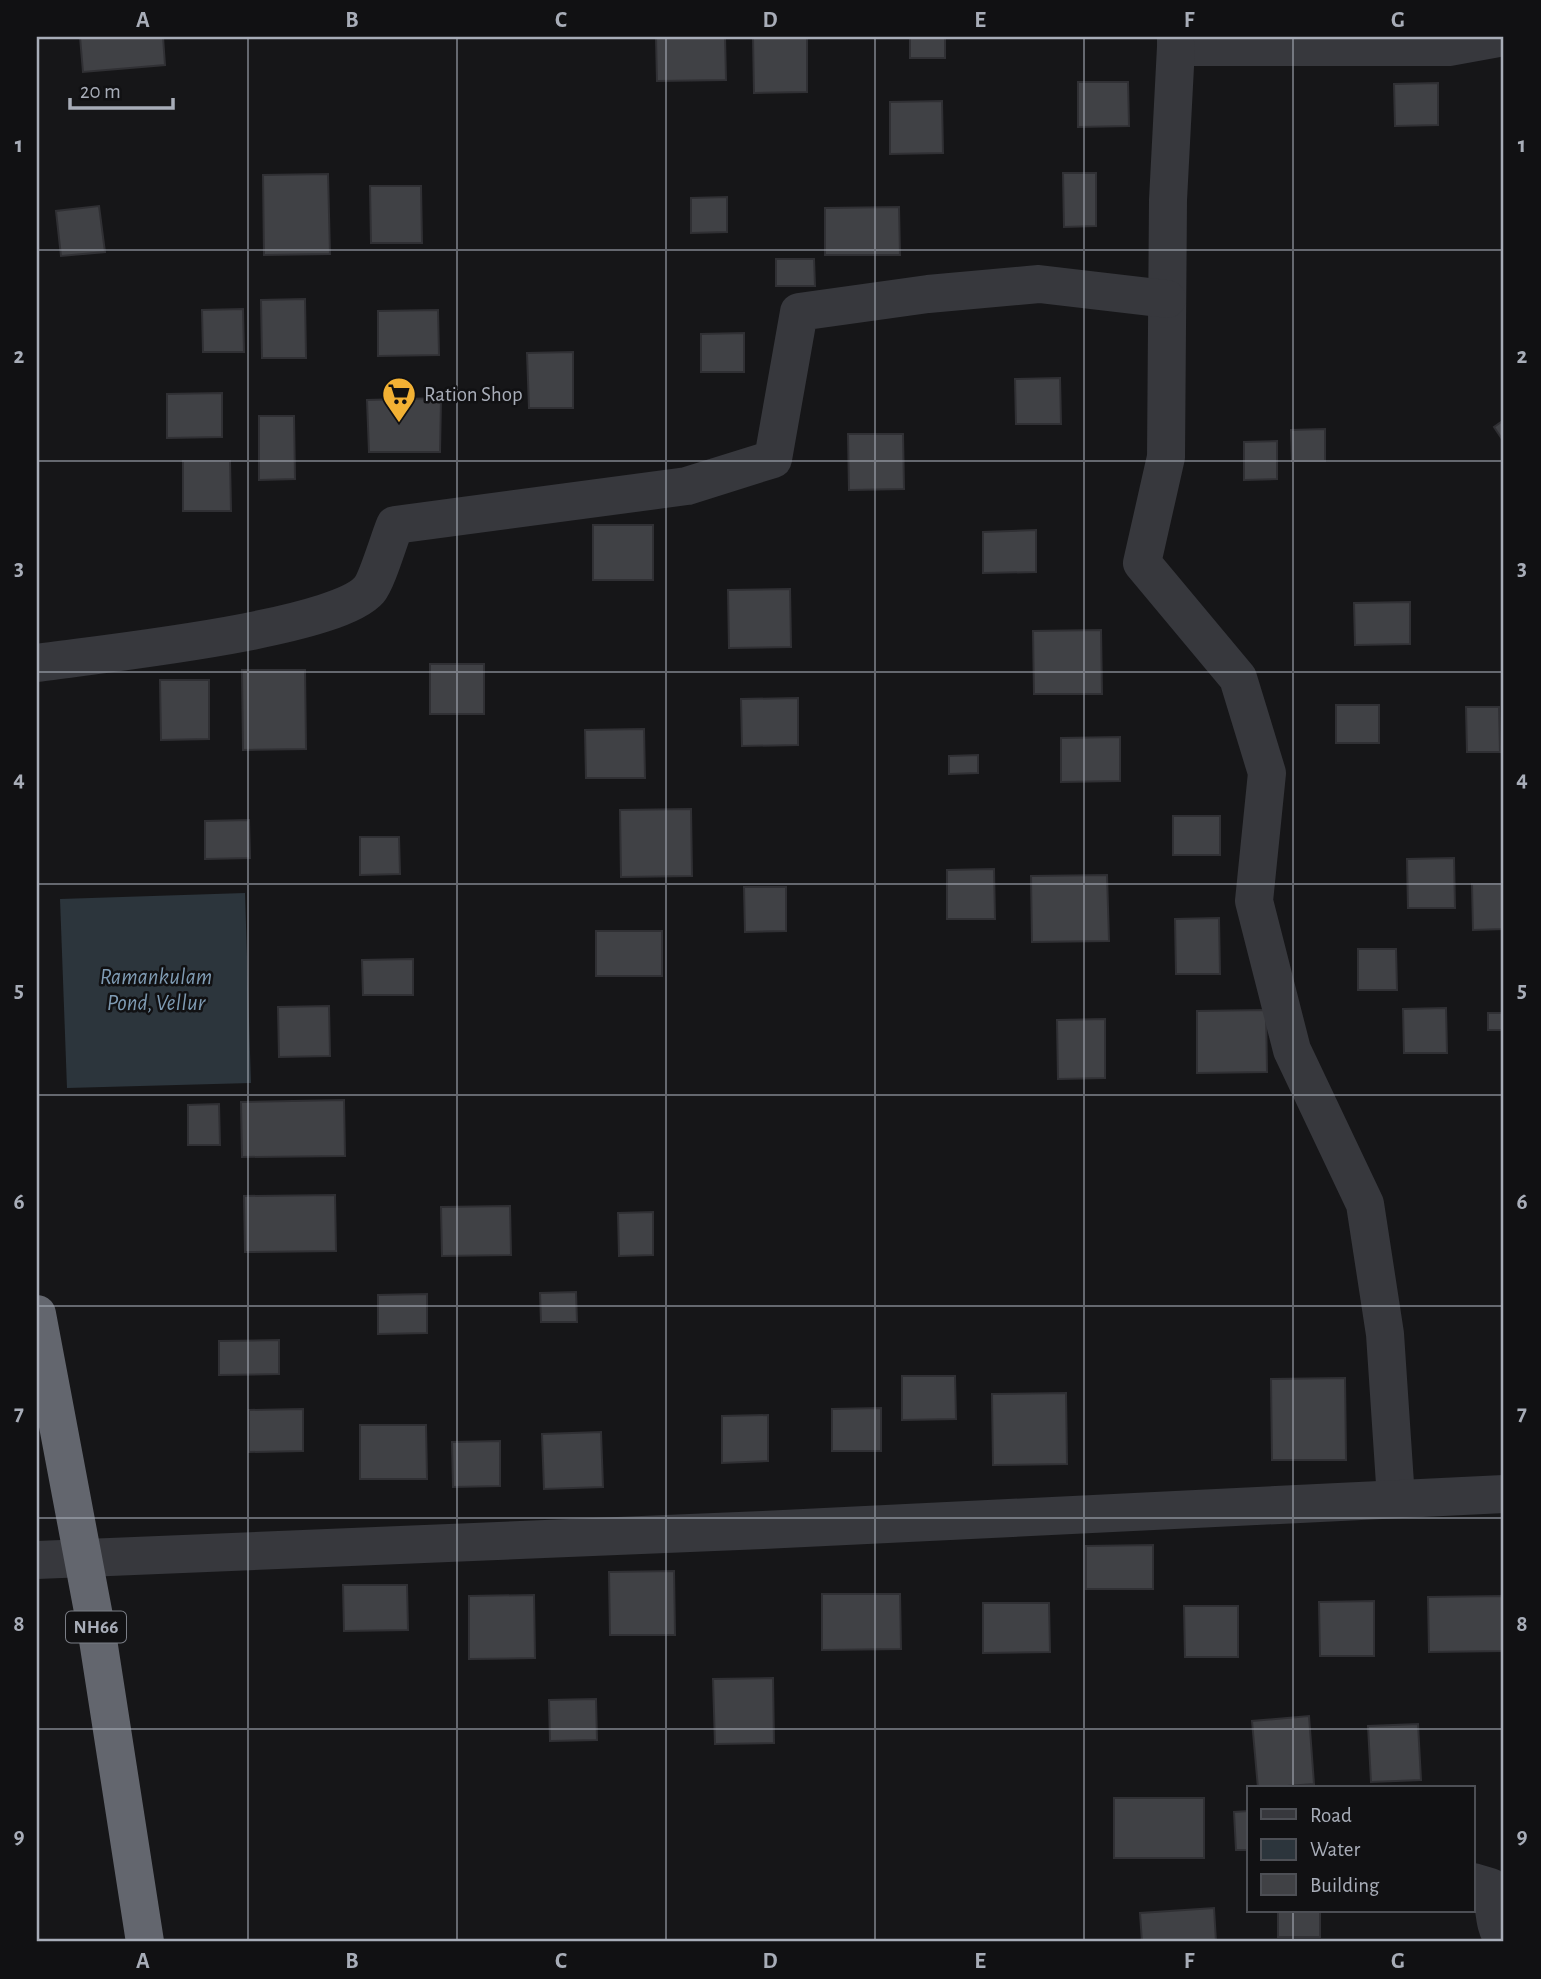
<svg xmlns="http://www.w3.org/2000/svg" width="1541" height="1979" font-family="'Alegreya Sans',sans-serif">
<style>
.water{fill:#2c353c}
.building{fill:#404145;stroke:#303034;stroke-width:2}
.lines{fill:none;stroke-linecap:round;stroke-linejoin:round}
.minor{stroke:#37383d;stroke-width:38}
.highway{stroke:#63666e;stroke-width:38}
.grid{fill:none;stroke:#a8adb8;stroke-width:2;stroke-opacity:0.55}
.labels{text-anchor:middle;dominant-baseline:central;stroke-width:5;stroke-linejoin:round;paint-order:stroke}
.shield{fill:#111113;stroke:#7b7e86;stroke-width:2}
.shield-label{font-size:19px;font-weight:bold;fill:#a8adb8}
.poi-label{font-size:21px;fill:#a8adb8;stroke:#111113;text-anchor:start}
.water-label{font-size:23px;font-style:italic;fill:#7f9bb3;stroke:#111113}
.neatline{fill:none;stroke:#a8adb8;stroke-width:2.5}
.grid-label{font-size:23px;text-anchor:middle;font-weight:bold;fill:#a8adb8}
</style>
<rect width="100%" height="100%" fill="#161618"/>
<path class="water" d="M 245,893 L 251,1083 L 67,1088 L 60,899 Z"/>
<g class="building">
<path d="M 80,37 L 163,37 L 165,65 L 83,72 Z"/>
<path d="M 656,37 L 725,37 L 726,80 L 657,81 Z"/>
<path d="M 753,37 L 807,37 L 807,92 L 754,93 Z"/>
<rect x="910" y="37" width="35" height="21"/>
<path d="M 1078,82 L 1128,82 L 1129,126 L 1078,127 Z"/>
<path d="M 1438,83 L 1438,125 L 1395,126 L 1394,84 Z"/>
<path d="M 942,101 L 943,153 L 890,154 L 890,102 Z"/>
<path d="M 1063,173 L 1096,173 L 1096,226 L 1064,227 Z"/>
<path d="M 328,174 L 330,254 L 264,255 L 263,175 Z"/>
<path d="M 370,186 L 421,186 L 422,243 L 371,243 Z"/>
<path d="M 727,197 L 727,232 L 691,233 L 691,198 Z"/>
<path d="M 99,206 L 105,252 L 61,256 L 56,211 Z"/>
<path d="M 899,207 L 900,255 L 825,255 L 825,208 Z"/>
<path d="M 776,259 L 814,259 L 815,286 L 776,286 Z"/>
<path d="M 305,299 L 306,358 L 262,358 L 261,300 Z"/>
<path d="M 243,309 L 244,352 L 203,352 L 202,310 Z"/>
<path d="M 438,310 L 439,355 L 378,356 L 378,311 Z"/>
<path d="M 744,333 L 744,372 L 701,372 L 701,334 Z"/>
<path d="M 573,352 L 573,408 L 529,408 L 527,353 Z"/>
<path d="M 1060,378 L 1061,424 L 1016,424 L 1015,379 Z"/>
<path d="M 222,393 L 222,437 L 167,438 L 167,394 Z"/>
<path d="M 441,398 L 440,452 L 369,452 L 367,400 Z"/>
<path d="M 259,416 L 294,416 L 295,479 L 259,480 Z"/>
<path d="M 1504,420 L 1504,442 L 1494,427 Z"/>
<path d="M 1325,429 L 1325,461 L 1292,461 L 1291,430 Z"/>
<path d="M 848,434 L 903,434 L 904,489 L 849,490 Z"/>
<path d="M 1277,441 L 1277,479 L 1244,480 L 1244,442 Z"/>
<path d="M 183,461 L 230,461 L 231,511 L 183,511 Z"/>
<rect x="593" y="525" width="60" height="55"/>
<path d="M 1036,530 L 1036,572 L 983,573 L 983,532 Z"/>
<path d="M 790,589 L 791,647 L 729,648 L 728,590 Z"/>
<path d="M 1410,602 L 1410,644 L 1355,645 L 1354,603 Z"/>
<path d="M 1101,630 L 1102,694 L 1034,694 L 1033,631 Z"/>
<rect x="430" y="664" width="54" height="50"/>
<path d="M 242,670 L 305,670 L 306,749 L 243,750 Z"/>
<path d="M 160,680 L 209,680 L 209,739 L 161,740 Z"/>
<path d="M 798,698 L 798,745 L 742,746 L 741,699 Z"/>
<rect x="1336" y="705" width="43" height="38"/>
<path d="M 1466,707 L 1499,707 L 1500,752 L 1467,752 Z"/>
<path d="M 644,729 L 645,778 L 586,778 L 585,730 Z"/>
<path d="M 1120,737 L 1120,781 L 1061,782 L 1061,738 Z"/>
<path d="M 978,755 L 978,773 L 949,774 L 949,756 Z"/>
<path d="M 691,809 L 692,876 L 621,877 L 620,810 Z"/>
<rect x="1173" y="816" width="47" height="39"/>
<path d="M 249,820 L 250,858 L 205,859 L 205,821 Z"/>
<path d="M 360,837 L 399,837 L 400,874 L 360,875 Z"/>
<path d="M 1454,858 L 1455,908 L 1408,908 L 1407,859 Z"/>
<path d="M 994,869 L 995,919 L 947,919 L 947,870 Z"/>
<path d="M 1107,875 L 1109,941 L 1032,942 L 1031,876 Z"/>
<path d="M 1472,884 L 1504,884 L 1504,929 L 1473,930 Z"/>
<path d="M 744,887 L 786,887 L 786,931 L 745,932 Z"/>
<path d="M 1219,918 L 1220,974 L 1176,974 L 1175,919 Z"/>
<rect x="596" y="931" width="66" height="45"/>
<path d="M 1358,949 L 1396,949 L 1397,990 L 1358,990 Z"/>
<path d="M 413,959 L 413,995 L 363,995 L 362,960 Z"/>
<path d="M 329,1006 L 330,1056 L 279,1057 L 278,1007 Z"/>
<path d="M 1446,1008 L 1447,1053 L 1404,1053 L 1403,1009 Z"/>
<path d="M 1266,1010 L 1267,1072 L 1197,1073 L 1197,1011 Z"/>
<rect x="1488" y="1013" width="16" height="17"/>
<path d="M 1105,1019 L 1105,1078 L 1058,1079 L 1057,1020 Z"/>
<path d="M 344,1100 L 345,1156 L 242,1157 L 241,1102 Z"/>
<path d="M 219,1104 L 220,1145 L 188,1145 L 188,1105 Z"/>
<path d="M 335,1195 L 336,1251 L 245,1252 L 244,1196 Z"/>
<path d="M 510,1206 L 511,1255 L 442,1256 L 441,1207 Z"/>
<path d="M 653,1212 L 653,1255 L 619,1256 L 618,1213 Z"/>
<path d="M 576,1292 L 577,1322 L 541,1322 L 540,1293 Z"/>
<path d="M 427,1294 L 427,1333 L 378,1334 L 378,1295 Z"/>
<path d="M 279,1340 L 279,1374 L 219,1375 L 219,1341 Z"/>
<path d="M 902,1376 L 955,1376 L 956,1419 L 902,1420 Z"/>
<path d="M 1345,1378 L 1346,1460 L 1272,1460 L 1271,1379 Z"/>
<path d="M 1066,1393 L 1067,1464 L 993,1465 L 992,1394 Z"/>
<path d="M 881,1408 L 881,1451 L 832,1451 L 832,1409 Z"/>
<path d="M 303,1409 L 303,1451 L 249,1452 L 249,1410 Z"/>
<path d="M 768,1415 L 768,1461 L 722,1463 L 722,1416 Z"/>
<path d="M 360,1425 L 426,1425 L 427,1479 L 360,1479 Z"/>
<path d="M 601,1432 L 603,1487 L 544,1489 L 542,1434 Z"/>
<path d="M 500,1441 L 500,1486 L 453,1487 L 452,1442 Z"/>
<path d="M 1153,1545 L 1153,1589 L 1086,1589 L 1086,1546 Z"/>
<path d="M 674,1571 L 675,1635 L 610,1635 L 609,1572 Z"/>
<path d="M 343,1585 L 407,1585 L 408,1630 L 344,1631 Z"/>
<path d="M 822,1594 L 900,1594 L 901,1649 L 822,1650 Z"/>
<path d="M 534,1595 L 535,1658 L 469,1659 L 469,1596 Z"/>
<path d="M 1504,1596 L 1504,1651 L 1429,1652 L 1428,1597 Z"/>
<path d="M 1374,1601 L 1374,1656 L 1320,1656 L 1319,1602 Z"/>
<path d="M 983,1603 L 1049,1603 L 1050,1652 L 983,1653 Z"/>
<path d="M 1184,1606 L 1238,1606 L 1238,1657 L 1185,1657 Z"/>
<path d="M 773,1678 L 774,1743 L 715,1744 L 713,1679 Z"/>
<path d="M 596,1699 L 597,1740 L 550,1741 L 549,1700 Z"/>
<path d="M 1309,1716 L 1314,1784 L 1258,1788 L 1252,1721 Z"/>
<path d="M 1418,1724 L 1421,1780 L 1371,1782 L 1368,1726 Z"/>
<rect x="1114" y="1798" width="90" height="60"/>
<path d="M 1249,1811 L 1249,1850 L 1236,1850 L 1234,1812 Z"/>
<path d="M 1214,1908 L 1216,1942 L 1142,1942 L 1140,1913 Z"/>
<rect x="1278" y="1911" width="42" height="26"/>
</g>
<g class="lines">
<g class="minor">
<path d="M 1176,37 L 1176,47 L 1449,47 L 1504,37"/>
<path d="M 1176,47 L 1168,200 L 1166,457 L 1142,563 L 1238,678 L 1267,773 L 1254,901 L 1292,1050 L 1365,1204 L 1385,1334 L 1396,1499"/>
<path d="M 37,663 C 98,654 334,630 369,590 C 377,581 389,539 395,525 L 687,486 L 773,459 L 799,312 L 928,294 L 1039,284 L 1167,299"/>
<path d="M 37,1560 L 763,1530 L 1504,1494"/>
<path d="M 1473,1882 L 1490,1887 C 1496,1906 1492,1925 1504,1940"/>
</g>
<path class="highway" d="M 37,1314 L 96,1627 L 145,1942"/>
</g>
<path class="grid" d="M 248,37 L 248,1942M 457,37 L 457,1942M 666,37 L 666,1942M 875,37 L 875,1942M 1084,37 L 1084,1942M 1293,37 L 1293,1788M 37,250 L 1504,250M 37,461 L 1504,461M 37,672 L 1504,672M 37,884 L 1504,884M 37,1095 L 1504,1095M 37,1306 L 1504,1306M 37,1518 L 1504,1518M 37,1729 L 1504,1729M 1293,1911 L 1293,1942"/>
<defs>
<g id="supermarket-pin" transform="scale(1.75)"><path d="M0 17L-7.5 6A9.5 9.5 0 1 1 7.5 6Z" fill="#f2b134" stroke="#111113"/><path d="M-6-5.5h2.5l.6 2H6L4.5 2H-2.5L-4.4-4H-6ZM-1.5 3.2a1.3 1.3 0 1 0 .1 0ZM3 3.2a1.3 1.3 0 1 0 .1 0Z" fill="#111"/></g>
</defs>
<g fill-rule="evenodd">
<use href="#supermarket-pin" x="399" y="394"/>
</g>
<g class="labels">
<rect class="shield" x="66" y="1611.5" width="60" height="31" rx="5"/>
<g class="shield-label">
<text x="96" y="1627">NH66</text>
</g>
<g class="poi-label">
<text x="424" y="394">Ration Shop</text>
</g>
<g class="water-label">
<text x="156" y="977">Ramankulam<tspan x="156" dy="26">Pond, Vellur</tspan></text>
</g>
</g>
<rect width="1541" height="1979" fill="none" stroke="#111113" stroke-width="77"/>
<rect x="1247" y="1786" width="228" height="126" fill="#111113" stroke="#4d4f55" stroke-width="2"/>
<rect x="1261" y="1809" width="35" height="10" fill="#37383d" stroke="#4d4f55" stroke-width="2"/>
<text x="1310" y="1822" font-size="21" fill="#a8adb8">Road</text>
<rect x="1261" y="1839" width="35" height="21" fill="#2c353c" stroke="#4d4f55" stroke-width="2"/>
<text x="1310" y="1856" font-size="21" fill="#a8adb8">Water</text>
<rect x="1261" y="1874" width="35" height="21" fill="#404145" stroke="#4d4f55" stroke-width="2"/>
<text x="1310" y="1892" font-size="21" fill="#a8adb8">Building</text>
<path d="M70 98v10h103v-10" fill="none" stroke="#a8adb8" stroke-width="3.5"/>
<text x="80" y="98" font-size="21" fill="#a8adb8" stroke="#111113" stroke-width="5" paint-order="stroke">20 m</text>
<rect x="38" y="38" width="1464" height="1902" class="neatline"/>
<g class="grid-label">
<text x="143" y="27">A</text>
<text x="352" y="27">B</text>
<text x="561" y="27">C</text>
<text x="770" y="27">D</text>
<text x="980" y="27">E</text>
<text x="1189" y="27">F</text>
<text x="1398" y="27">G</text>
<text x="19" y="152">1</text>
<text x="1522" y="152">1</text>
<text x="19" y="363">2</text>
<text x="1522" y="363">2</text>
<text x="19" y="575">3</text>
<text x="1522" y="575">3</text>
<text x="19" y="786">4</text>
<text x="1522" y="786">4</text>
<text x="19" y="997">5</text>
<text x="1522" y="997">5</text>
<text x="19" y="1209">6</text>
<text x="1522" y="1209">6</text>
<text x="19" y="1420">7</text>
<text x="1522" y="1420">7</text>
<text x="19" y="1631">8</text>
<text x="1522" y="1631">8</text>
<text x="19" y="1843">9</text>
<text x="1522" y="1843">9</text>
<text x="143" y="1968">A</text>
<text x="352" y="1968">B</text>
<text x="561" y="1968">C</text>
<text x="770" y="1968">D</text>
<text x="980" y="1968">E</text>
<text x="1189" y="1968">F</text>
<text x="1398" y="1968">G</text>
</g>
</svg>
